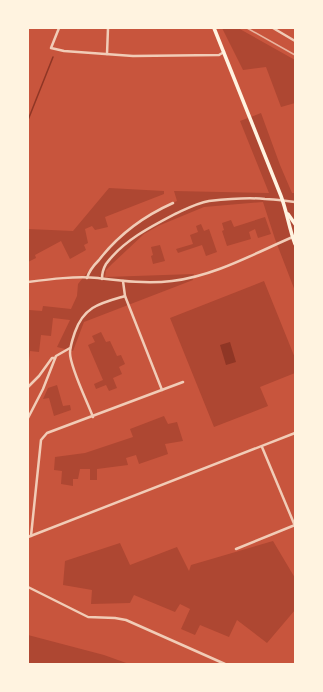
<svg xmlns="http://www.w3.org/2000/svg" width="323" height="692" font-family="'Roboto Serif',serif">
<style>
.green{fill:#ae4732}
.water{fill:#8f3625}
.lines{fill:none;stroke-linecap:round;stroke-linejoin:round}
.stream{stroke:#8f3625;stroke-width:1.5}
.minor{stroke:#f1ccb7;stroke-width:2.5}
.secondary{stroke:#fff3e0;stroke-width:3.5}
.rail{stroke:#e9b49f;stroke-width:1.5}
</style>
<rect width="100%" height="100%" fill="#c8553d"/>
<g class="green">
<path d="M 222,28 L 238,28 L 295,60 L 295,103 L 281,107 L 266,67 L 243,70 Z"/>
<path d="M 261,113 L 280,165 L 292,193 L 295,193 L 295,291 L 275,239 L 263,202 L 204,207 L 158,226 L 144,234 L 112,264 L 106,270 L 105,277 L 194,274 L 193,280 L 84,322 L 73,351 L 57,347 L 70,320 L 53,318 L 51,336 L 41,335 L 39,352 L 30,351 L 28,372 L 29,310 L 42,311 L 43,306 L 71,309 L 77,296 L 78,284 L 102,254 L 117,238 L 129,228 L 157,210 L 177,201 L 174,191 L 269,193 L 240,121 Z"/>
<path d="M 109,188 L 164,191 L 164,194 L 105,217 L 108,227 L 95,230 L 92,226 L 85,229 L 88,243 L 84,245 L 86,250 L 70,259 L 61,241 L 35,255 L 36,258 L 28,262 L 28,229 L 73,231 Z"/>
<path d="M 265,217 L 271,234 L 258,238 L 255,229 L 249,232 L 251,239 L 227,246 L 222,231 L 224,230 L 222,223 L 231,220 L 234,227 Z"/>
<path d="M 201,224 L 204,231 L 209,229 L 217,252 L 206,256 L 202,245 L 178,253 L 176,249 L 193,244 L 190,235 L 198,232 L 196,226 Z"/>
<path d="M 160,245 L 165,261 L 153,264 L 151,256 L 153,255 L 151,247 Z"/>
<path d="M 264,281 L 295,358 L 295,373 L 260,387 L 268,406 L 214,427 L 170,318 Z"/>
<path d="M 101,332 L 106,342 L 110,341 L 117,356 L 121,355 L 125,364 L 119,367 L 122,374 L 113,378 L 117,388 L 109,391 L 106,385 L 96,389 L 94,384 L 103,380 L 88,345 L 95,342 L 92,336 Z"/>
<path d="M 57,385 L 63,406 L 70,405 L 71,410 L 54,416 L 49,398 L 43,399 L 48,388 Z"/>
<path d="M 164,416 L 168,424 L 177,422 L 183,441 L 165,444 L 168,454 L 139,464 L 136,455 L 126,458 L 128,465 L 97,469 L 97,480 L 90,480 L 90,469 L 80,469 L 78,479 L 73,479 L 73,486 L 61,484 L 62,471 L 54,470 L 55,457 L 85,453 L 133,437 L 130,429 Z"/>
<path d="M 273,541 L 295,578 L 295,610 L 267,643 L 237,620 L 229,637 L 200,625 L 195,635 L 181,629 L 190,609 L 180,604 L 175,612 L 134,595 L 130,603 L 91,604 L 92,590 L 63,585 L 65,561 L 120,543 L 130,565 L 177,547 L 189,571 L 191,565 Z"/>
<path d="M 28,635 L 104,655 L 129,664 L 28,664 Z"/>
</g>
<path class="water" d="M 230,342 L 236,362 L 226,365 L 220,345 Z"/>
<g class="lines">
<path class="stream" d="M 28,120 L 53,57"/>
<g class="minor">
<path d="M 59,28 L 51,48 L 64,51 L 133,56 L 219,55 L 224,52"/>
<path d="M 273,28 L 295,41"/>
<path d="M 107,54 L 108,28"/>
<path d="M 87,278 C 89,271 94,265 99,260 C 119,234 144,216 173,203"/>
<path d="M 102,279 C 102,274 103,269 106,264 C 123,241 150,227 175,214 C 186,209 197,203 209,201 C 227,199 247,197 265,199 C 275,199 285,201 295,202"/>
<path d="M 123,281 L 125,296 L 162,390"/>
<path d="M 28,282 C 51,279 75,276 98,278 C 123,281 147,284 172,281 C 215,276 255,253 295,236"/>
<path d="M 28,387 L 39,376 L 52,358 L 55,358"/>
<path d="M 93,417 C 87,401 70,367 70,353 C 70,346 73,338 75,332 C 84,306 101,303 125,296"/>
<path d="M 28,418 L 43,389 L 56,356 L 70,348"/>
<path d="M 262,447 L 295,526"/>
<path d="M 31,536 L 41,440 L 47,433 L 183,382"/>
<path d="M 28,537 L 295,433"/>
<path d="M 236,549 L 295,525"/>
<path d="M 28,587 L 88,617 L 115,618 L 126,620 L 225,664"/>
</g>
<g class="secondary">
<path d="M 214,28 L 281,196 C 287,212 289,228 295,244"/>
<path d="M 288,214 L 295,224"/>
</g>
<path class="rail" d="M 247,28 L 295,55"/>
</g>
<rect width="323" height="692" fill="none" stroke="#fff3e0" stroke-width="58"/>
</svg>
